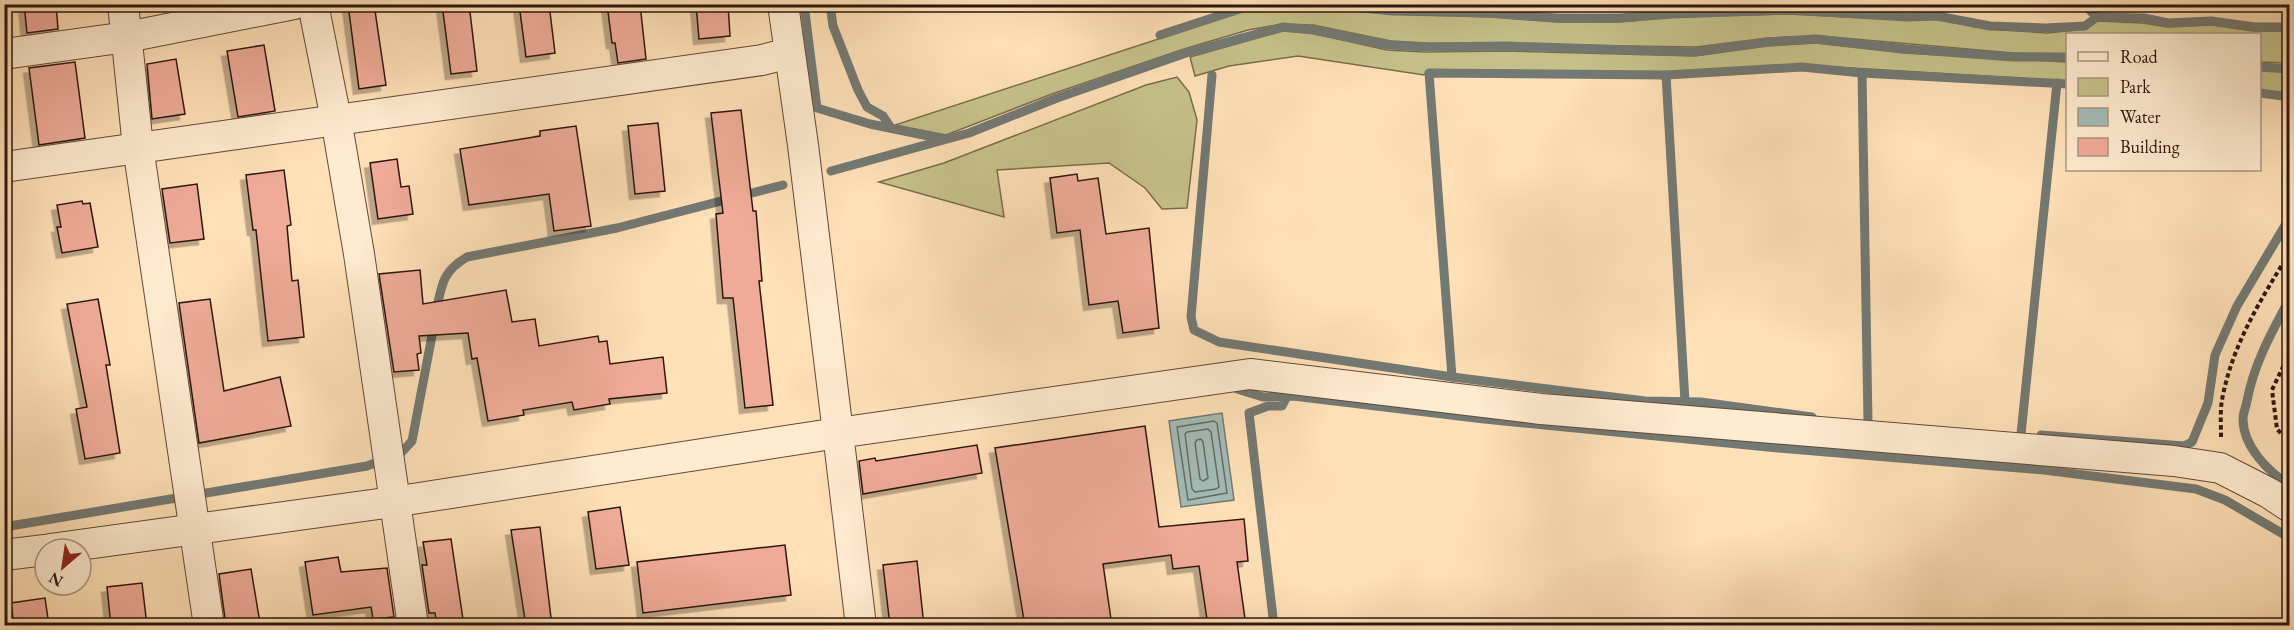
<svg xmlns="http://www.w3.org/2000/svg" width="2294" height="630" font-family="'EB Garamond',serif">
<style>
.green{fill:#c6c18a;stroke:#7a6c4c;stroke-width:1.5}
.water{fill:#a2bbb6;stroke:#737973;stroke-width:1.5}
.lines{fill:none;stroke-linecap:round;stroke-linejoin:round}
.shore{stroke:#686862;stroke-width:1.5}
.stream{stroke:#737973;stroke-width:9}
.building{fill:#efab98;stroke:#2d160e;stroke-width:1.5;filter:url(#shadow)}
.minor-casing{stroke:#624838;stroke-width:32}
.path{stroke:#2d160e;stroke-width:4;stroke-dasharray:4.5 3;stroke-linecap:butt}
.minor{stroke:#ffebd0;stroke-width:30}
</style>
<defs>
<filter id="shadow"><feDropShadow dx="-5.5" dy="5.5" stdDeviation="0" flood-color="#0004"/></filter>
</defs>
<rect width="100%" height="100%" fill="#ffe0b7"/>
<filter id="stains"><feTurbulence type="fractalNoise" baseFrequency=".00333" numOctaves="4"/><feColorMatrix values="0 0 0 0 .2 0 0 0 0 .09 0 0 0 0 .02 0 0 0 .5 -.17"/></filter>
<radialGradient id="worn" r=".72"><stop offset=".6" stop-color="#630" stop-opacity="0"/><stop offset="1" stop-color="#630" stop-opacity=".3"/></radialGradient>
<g class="green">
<path d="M 1295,6 L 1392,14 L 1491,17 L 1557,22 L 1619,22 L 1674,17 L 1788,14 L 1907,20 L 1935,19 L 1988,29 L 2047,33 L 2086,29 L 2097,21 L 2143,23 L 2168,27 L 2212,25 L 2253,31 L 2289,31 L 2289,63 L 2260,62 L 2260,34 L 2068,34 L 2067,54 L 2013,53 L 1820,36 L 1768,38 L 1696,47 L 1427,43 L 1391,41 L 1313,25 L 1283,24 L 1248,30 L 1184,49 L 1052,94 L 946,135 L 895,125 L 1247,10 Z"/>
<path d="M 1283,31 L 1311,33 L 1387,50 L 1424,52 L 1505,51 L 1695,56 L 1767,46 L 1816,43 L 1904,53 L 2067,62 L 2067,81 L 1802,65 L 1666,72 L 1428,70 L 1424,75 L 1298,56 L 1229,66 L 1195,76 L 1190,57 Z"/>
<path d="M 2260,70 L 2289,72 L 2289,94 L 2260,90 Z"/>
<path d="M 1177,77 L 1189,92 L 1197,120 L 1187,208 L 1162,209 L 1145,188 L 1109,163 L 997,170 L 1004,217 L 879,182 L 944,163 L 1146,85 Z"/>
</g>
<path class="water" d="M 1222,413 L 1234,500 L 1181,507 L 1169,421 Z"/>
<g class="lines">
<g class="shore">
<path d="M 1214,421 L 1217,423 L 1227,493 L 1188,500 L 1177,427 Z"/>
<path d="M 1208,429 L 1211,432 L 1219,487 L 1216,489 L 1195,492 L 1192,489 L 1185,434 L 1187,432 Z"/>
<path d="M 1201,439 L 1203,442 L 1208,478 L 1203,481 L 1200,479 L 1195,443 L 1197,440 Z"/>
</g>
<g class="stream">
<path d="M 804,4 L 817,108 L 870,124 L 943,139"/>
<path d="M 830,4 L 833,26 L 858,90 L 867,107 L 883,116 L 891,128"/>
<path d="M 1322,4 L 1393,11 L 1491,13 L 1557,18 L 1620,18 L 1673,14 L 1789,10 L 1907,17 L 1937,16 L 1990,26 L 2046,28 L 2085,26 L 2097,17"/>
<path d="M 2083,4 L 2097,17 L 2144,18 L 2168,23 L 2211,21 L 2255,27 L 2290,27"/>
<path d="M 1160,35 L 1246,7 L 1278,4"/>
<path d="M 2260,67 L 2290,69"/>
<path d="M 1862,73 L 1868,422"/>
<path d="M 1212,75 L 1191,317 L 1194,330 L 1219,342 L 1452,377 L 1645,401 L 1701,402 L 1812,417"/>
<path d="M 1666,75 L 1685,402"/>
<path d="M 2260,93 L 2290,97"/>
<path d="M 831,171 L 969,133 L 1057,98 L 1186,53 L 1283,27 L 1313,30 L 1389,45 L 1425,47 L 1506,46 L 1694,52 L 1767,42 L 1816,39 L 1906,49 L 2013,57 L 2068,57"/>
<path d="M 2290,298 C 2272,332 2254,363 2247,401 C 2246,407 2243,413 2243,419 C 2243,446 2268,472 2290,485"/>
<path d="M 436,312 C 442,284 442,272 467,257 L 617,228 L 783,185"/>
<path d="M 1452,377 L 1429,73 L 1666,75 L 1802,67 L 1862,73 L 2068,84"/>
<path d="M 1237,389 L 1263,397 L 1293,396 L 1484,419 L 1778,448 L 2044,470 L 2196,489 L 2225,500 L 2290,538"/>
<path d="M 2021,434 L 2057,83"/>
<path d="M 2041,435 L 2184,446 L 2192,442 L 2208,403 L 2215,355 L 2237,306 L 2290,217"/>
<path d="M 4,527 L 367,466 L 401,453 L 412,441 L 434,325"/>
<path d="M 1274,626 L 1249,413 L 1268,406 L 1282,406 L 1287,396"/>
</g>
</g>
<g class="building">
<path d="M 24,4 L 56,4 L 58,29 L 27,33 Z"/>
<path d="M 348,4 L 374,4 L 386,85 L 359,89 Z"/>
<path d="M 442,4 L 469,4 L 477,71 L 451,74 Z"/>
<path d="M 519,4 L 549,4 L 555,53 L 526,57 Z"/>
<path d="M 607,4 L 640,4 L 646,59 L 618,63 L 615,43 L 612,43 Z"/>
<path d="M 696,4 L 728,4 L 730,36 L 699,39 Z"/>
<path d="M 264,45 L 275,111 L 238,117 L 227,51 Z"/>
<path d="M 176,59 L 185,114 L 152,119 L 147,64 Z"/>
<path d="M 75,62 L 85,138 L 39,145 L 29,68 Z"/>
<path d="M 741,110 L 753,211 L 756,211 L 762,281 L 759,281 L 773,405 L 745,408 L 733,298 L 723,298 L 716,214 L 723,213 L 711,113 Z"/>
<path d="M 658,123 L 665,191 L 635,194 L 628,126 Z"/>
<path d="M 576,126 L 591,226 L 554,231 L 549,194 L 469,205 L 460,149 L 540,136 L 540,131 Z"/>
<path d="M 397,159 L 401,187 L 409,186 L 413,214 L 378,219 L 370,163 Z"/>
<path d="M 284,170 L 291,225 L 287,226 L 292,281 L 298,280 L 304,337 L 268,341 L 256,230 L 253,230 L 246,175 Z"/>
<path d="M 1077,174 L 1078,181 L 1098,178 L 1106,234 L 1149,228 L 1159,328 L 1123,333 L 1118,301 L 1089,305 L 1080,230 L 1057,233 L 1050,178 Z"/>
<path d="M 197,184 L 204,239 L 170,243 L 162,189 Z"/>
<path d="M 82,201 L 83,204 L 90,203 L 98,247 L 62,253 L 57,227 L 61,227 L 57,205 Z"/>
<path d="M 420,270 L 423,304 L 506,290 L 512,322 L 535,319 L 539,346 L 598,336 L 599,342 L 607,341 L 610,364 L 663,357 L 667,393 L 609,399 L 610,404 L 574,410 L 572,402 L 523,410 L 524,415 L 488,421 L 477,358 L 472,359 L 468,333 L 419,336 L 421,353 L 417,354 L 419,370 L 394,372 L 379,274 Z"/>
<path d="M 98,299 L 110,365 L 106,365 L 120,453 L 85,459 L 76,409 L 87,407 L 67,304 Z"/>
<path d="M 210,299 L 224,391 L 280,377 L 291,426 L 199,443 L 179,303 Z"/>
<path d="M 1145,426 L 1159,527 L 1244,519 L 1248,561 L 1237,562 L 1246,626 L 1208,626 L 1199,566 L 1173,569 L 1171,555 L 1103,564 L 1112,626 L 1025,626 L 995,448 Z"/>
<path d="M 977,445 L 982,473 L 863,494 L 859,461 L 875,458 L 876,461 Z"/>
<path d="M 620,507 L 629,565 L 596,569 L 588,512 Z"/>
<path d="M 540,527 L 552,626 L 526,626 L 511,530 Z"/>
<path d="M 451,539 L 464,626 L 437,626 L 435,613 L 429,613 L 422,565 L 427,565 L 423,542 Z"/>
<path d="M 785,545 L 791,595 L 643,613 L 637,562 Z"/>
<path d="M 338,557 L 341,572 L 387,568 L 394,617 L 373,619 L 371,607 L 313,615 L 305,562 Z"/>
<path d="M 917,561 L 924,626 L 890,626 L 883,565 Z"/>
<path d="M 251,569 L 260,623 L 226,626 L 219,574 Z"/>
<path d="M 142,583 L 147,626 L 111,626 L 107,587 Z"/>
<path d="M 45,598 L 49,626 L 14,626 L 11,603 Z"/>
</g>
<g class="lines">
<g class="minor-casing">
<g id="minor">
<path d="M 123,4 L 138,147 L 209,626"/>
<path d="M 313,4 L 336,119 L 359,254 L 413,626"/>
<path d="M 4,54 L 127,37 L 294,4"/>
<path d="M 4,167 L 762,60 L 789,53"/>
<path d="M 50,549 L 393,502 L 838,433 L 803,145 L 783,4"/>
<path d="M 4,555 L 45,550"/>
<path d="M 861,626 L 838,433 L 1250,374 L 1541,409 L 2174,461 L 2220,468 L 2269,493 L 2290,507"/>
</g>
</g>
<g class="path">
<path d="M 2290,352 L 2272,390 L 2277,429 L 2290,443"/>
<path d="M 2221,437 C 2221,425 2220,411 2222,400 C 2232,345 2261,299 2290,252"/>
</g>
<use href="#minor" class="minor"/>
</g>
<rect width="2294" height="630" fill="none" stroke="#ffe0b7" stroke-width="24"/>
<rect x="6" y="6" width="2282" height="618" fill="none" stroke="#2d160e" stroke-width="3"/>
<rect x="12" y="12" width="2270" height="606" fill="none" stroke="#2d160e" stroke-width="1.5"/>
<rect x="2066" y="33" width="195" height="138" fill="#ffebd0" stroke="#ab9682" stroke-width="1.5"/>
<rect x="2078" y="52" width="30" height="9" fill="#ffebd0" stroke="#ab9682" stroke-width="1.5"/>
<text x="2120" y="63" font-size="18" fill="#2d160e">Road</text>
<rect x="2078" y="78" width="30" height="18" fill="#c6c18a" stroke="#ab9682" stroke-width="1.5"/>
<text x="2120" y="93" font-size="18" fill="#2d160e">Park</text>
<rect x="2078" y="108" width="30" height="18" fill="#a2bbb6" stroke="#ab9682" stroke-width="1.5"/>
<text x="2120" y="123" font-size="18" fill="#2d160e">Water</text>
<rect x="2078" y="138" width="30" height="18" fill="#efab98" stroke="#ab9682" stroke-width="1.5"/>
<text x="2120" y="153" font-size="18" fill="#2d160e">Building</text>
<g transform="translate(63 567) rotate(209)"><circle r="28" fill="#ffebd0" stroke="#ab9682" stroke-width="1.5"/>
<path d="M0-4.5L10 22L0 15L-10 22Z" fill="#8f2418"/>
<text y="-9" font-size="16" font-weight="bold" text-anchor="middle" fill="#2d160e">N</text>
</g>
<rect width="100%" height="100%" filter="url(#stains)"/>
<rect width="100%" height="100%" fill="url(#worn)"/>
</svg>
